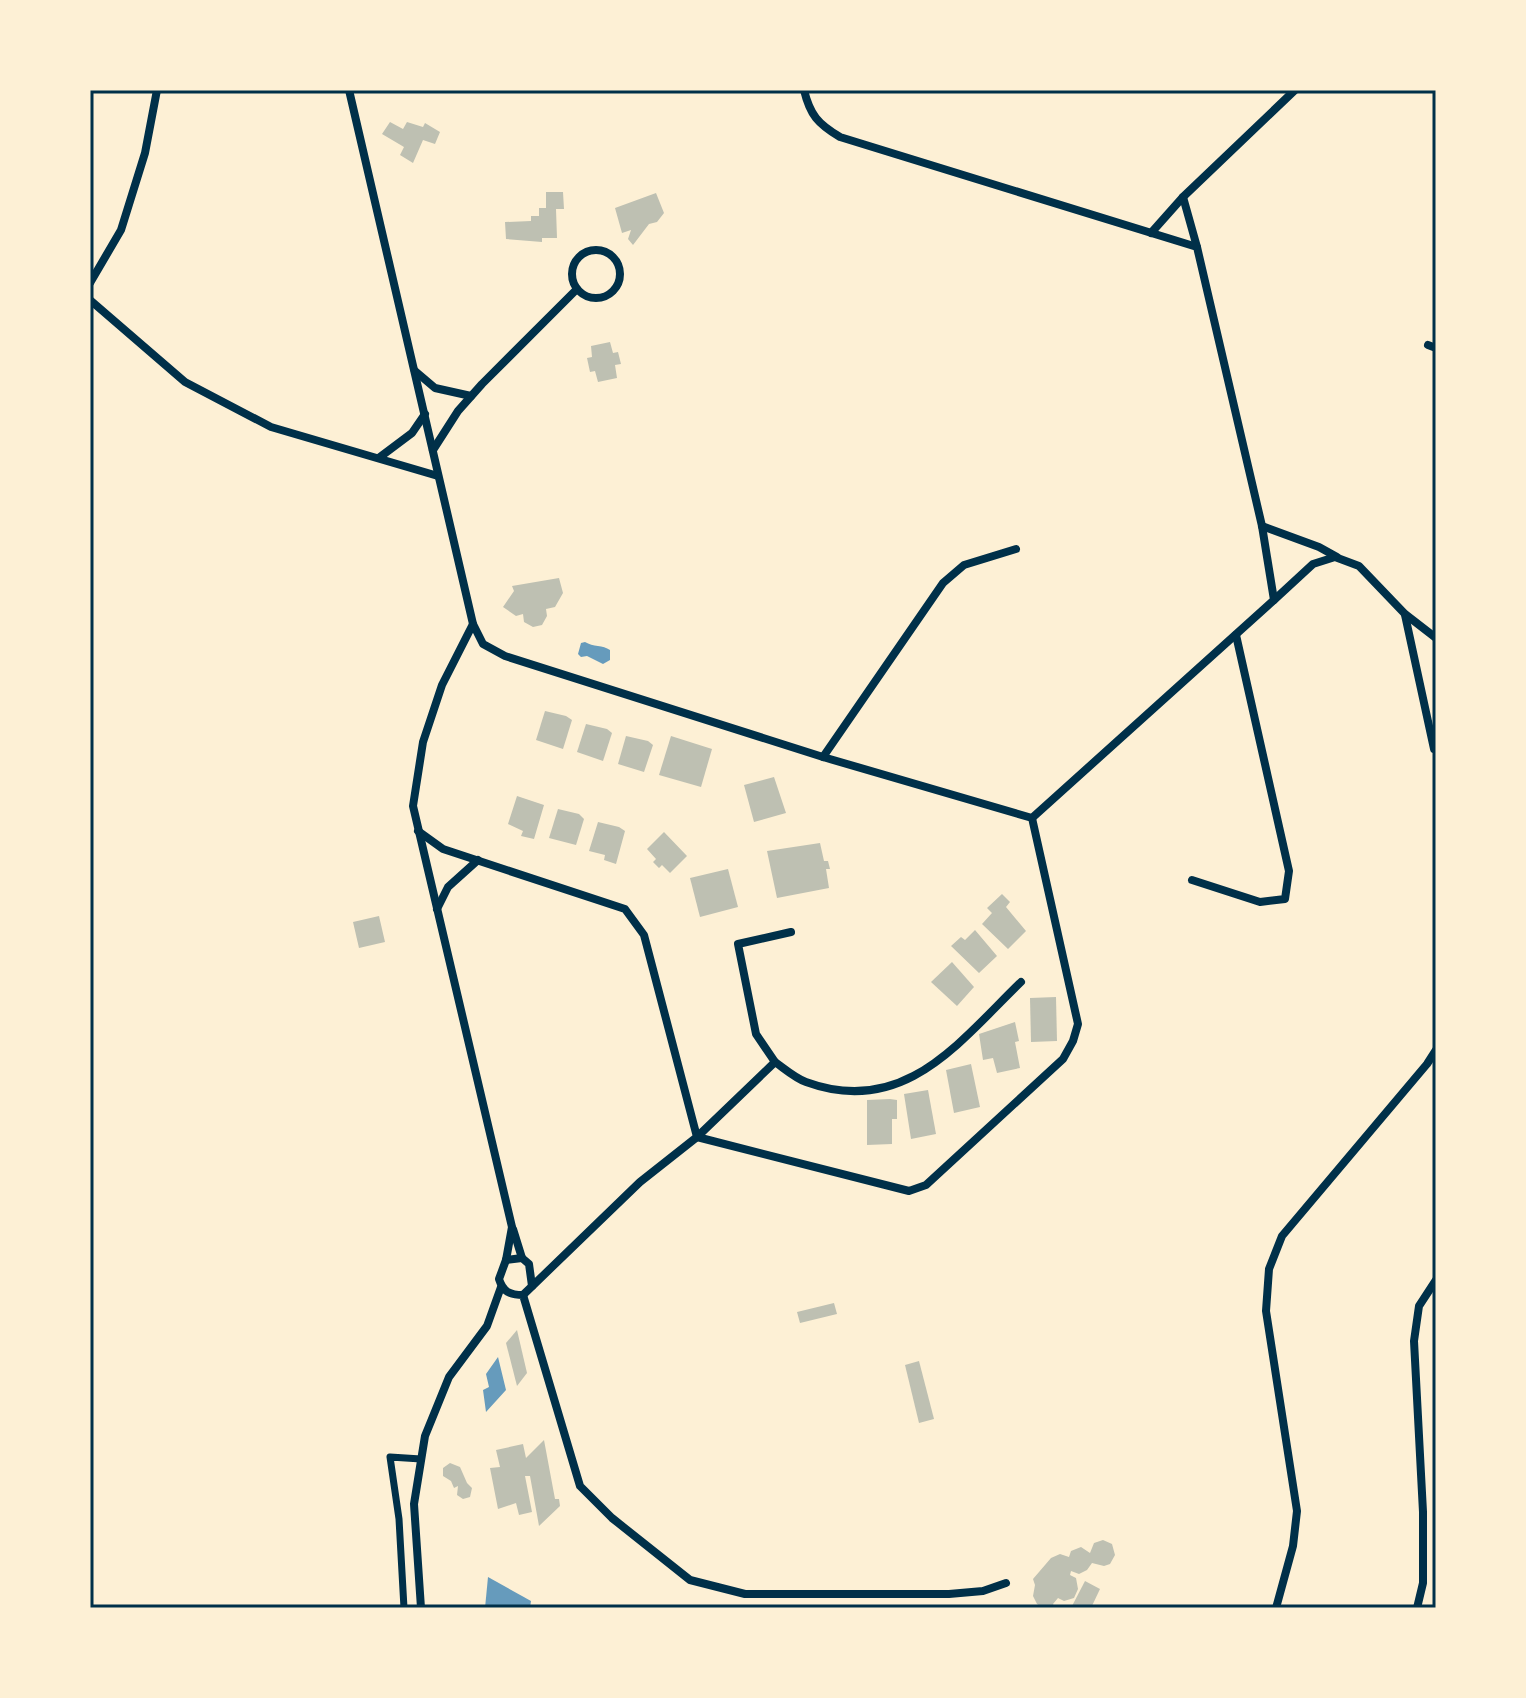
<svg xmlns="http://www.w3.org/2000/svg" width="1526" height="1698" font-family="'Crimson Pro',serif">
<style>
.water{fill:#669bbc}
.building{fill:#bec0b2}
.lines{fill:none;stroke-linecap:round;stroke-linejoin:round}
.pedestrian{stroke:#003049;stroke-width:7}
.minor{stroke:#003049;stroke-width:8}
.neatline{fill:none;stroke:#003049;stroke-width:3}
</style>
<rect width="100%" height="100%" fill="#fdf0d5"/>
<g class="water">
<path d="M 585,642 C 593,647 603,645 610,650 L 610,660 L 603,664 L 587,656 L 581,657 L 578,654 L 581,643 Z"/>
<path d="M 498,1357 L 506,1390 L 486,1412 L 483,1390 L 489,1387 L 486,1374 Z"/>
<path d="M 488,1577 L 531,1601 L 530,1608 L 485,1608 Z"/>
</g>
<g class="building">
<path d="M 390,122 L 403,129 L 407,122 L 423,127 L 425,123 L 440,132 L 435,144 L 423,140 L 413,163 L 400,155 L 404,147 L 382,134 Z"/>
<path d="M 546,192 L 563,192 L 564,209 L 556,209 L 557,238 L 542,238 L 542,242 L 506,239 L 505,222 L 531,221 L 531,216 L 539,216 L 539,208 L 546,208 Z"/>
<path d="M 656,193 L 664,213 L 657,222 L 649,224 L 633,245 L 628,239 L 631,230 L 622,233 L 615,208 Z"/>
<path d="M 610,342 L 613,353 L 618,352 L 621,364 L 615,365 L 617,378 L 598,382 L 595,371 L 590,372 L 587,358 L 592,357 L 591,346 Z"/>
<path d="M 559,578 L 563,593 L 555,607 L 546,609 L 547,616 L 542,625 L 533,627 L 524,622 L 523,614 L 516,616 L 503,607 L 514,591 L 512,586 Z"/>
<path d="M 545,711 L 566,716 L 572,720 L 563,749 L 536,740 Z"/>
<path d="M 586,724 L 607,729 L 612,733 L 603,761 L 577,752 Z"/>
<path d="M 626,736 L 648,741 L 653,745 L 644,772 L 618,764 Z"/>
<path d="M 671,736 L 712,749 L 701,787 L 659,775 Z"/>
<path d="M 774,777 L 786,813 L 754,822 L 744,785 Z"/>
<path d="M 517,796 L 544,805 L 534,839 L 521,836 L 523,831 L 508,824 Z"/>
<path d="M 558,809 L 579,814 L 584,819 L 576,845 L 549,838 Z"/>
<path d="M 598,822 L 619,827 L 625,831 L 616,864 L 604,860 L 605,855 L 589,851 Z"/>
<path d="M 664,832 L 687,856 L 670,873 L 662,865 L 659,868 L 653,862 L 656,859 L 647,849 Z"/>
<path d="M 820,843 L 824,861 L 828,861 L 830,869 L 826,869 L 829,888 L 777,898 L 767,851 Z"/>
<path d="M 728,869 L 738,907 L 700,917 L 690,878 Z"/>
<path d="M 1002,894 L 1010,902 L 1006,907 L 1026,931 L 1008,949 L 982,924 L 992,913 L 987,908 Z"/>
<path d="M 379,916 L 385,942 L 359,948 L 353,922 Z"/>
<path d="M 975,930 L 997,956 L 979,973 L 951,946 L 961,937 L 965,940 Z"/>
<path d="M 952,962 L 974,987 L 957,1006 L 931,982 Z"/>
<path d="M 1056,997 L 1057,1041 L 1031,1042 L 1030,998 Z"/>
<path d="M 1015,1022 L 1019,1041 L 1015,1042 L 1020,1068 L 997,1073 L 993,1058 L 983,1060 L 979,1034 Z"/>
<path d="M 971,1064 L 980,1107 L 954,1113 L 946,1070 Z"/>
<path d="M 928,1090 L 936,1134 L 911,1139 L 904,1094 Z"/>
<path d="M 890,1099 L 897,1100 L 897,1119 L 892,1119 L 892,1144 L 867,1145 L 867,1100 Z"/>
<path d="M 834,1303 L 837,1314 L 800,1323 L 797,1312 Z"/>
<path d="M 517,1330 L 527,1373 L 517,1386 L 506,1343 Z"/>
<path d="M 919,1361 L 934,1419 L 919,1423 L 905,1365 Z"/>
<path d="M 544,1440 L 555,1499 L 559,1499 L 560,1506 L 539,1526 L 530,1476 L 525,1476 L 532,1512 L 519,1515 L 516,1503 L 498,1509 L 490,1468 L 500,1467 L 496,1450 L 523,1444 L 526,1458 Z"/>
<path d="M 450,1463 L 460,1467 L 467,1483 L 472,1488 L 470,1497 L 463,1499 L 457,1495 L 458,1486 L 454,1488 L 451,1481 L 443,1476 L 443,1468 Z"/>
<path d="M 1103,1540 L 1112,1544 L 1115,1555 L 1110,1564 L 1104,1566 L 1092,1563 L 1087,1570 L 1079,1574 L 1071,1571 L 1070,1575 L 1076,1578 L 1078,1589 L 1074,1598 L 1064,1601 L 1058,1598 L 1053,1604 L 1055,1608 L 1043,1608 L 1037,1604 L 1033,1596 L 1035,1585 L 1033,1579 L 1051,1558 L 1060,1554 L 1069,1557 L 1071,1551 L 1081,1547 L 1090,1553 L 1094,1543 Z"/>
<path d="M 1085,1581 L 1100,1589 L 1091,1608 L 1071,1608 Z"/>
</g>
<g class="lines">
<path class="pedestrian" d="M 404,1608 L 399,1519 L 390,1457 L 421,1459"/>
<g class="minor">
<path d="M 349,90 L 473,624 L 442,685 L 423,742 L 413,806 L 512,1227 L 506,1260 L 499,1279 C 503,1292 510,1295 523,1295 L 580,1486 L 612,1518 L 690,1580 L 745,1594 L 949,1594 L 983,1591 L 1006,1583"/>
<path d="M 804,90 C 810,115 818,124 840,137 L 1197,247 L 1262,526 L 1274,600 L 1032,818"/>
<path d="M 1183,197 L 1197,247"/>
<path d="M 1151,233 L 1183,197 L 1295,90"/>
<circle cx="596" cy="274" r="24"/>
<path d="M 90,283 L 121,230 L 145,153 L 157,90"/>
<path d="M 90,300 L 185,382 L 271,427 L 438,476"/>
<path d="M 1428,345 L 1436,348"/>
<path d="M 415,371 L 435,388 L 471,396"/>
<path d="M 433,450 L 458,411 L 482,384 L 577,289"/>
<path d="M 380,457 L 412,433 L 425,414"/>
<path d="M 1262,526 L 1319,547 L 1337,557"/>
<path d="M 1274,600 L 1313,564 L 1335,557 L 1359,566 L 1405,614 L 1436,638"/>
<path d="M 1405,615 L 1434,749"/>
<path d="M 473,624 L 483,644 L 505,656 L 823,757 L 1032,818 L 1078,1024 L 1073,1041 L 1063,1059 L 926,1185 L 909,1191 L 697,1137"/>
<path d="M 823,757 L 943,583 L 964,565 L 1016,549"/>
<path d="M 418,831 L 443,849 L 625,909 L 644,935 L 697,1137 L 640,1182 L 523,1295"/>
<path d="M 1192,880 L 1260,902 L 1285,899 L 1289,871 L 1236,635"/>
<path d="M 437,909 L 448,887 L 478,860"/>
<path d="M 775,1062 C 785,1069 795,1078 806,1082 C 904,1118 959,1042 1021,982"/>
<path d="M 697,1137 L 775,1062 L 756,1034 L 738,944 L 791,932"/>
<path d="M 513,1229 L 522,1258"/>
<path d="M 506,1260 L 522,1258 L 529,1264 L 532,1286"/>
<path d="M 421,1608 L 414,1504 L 425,1436 L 449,1377 L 487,1326 L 501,1287"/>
<path d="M 1276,1608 L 1293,1546 L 1297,1511 L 1266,1311 L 1269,1269 L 1282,1236 L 1427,1064 L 1436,1050"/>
<path d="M 1417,1608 L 1423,1583 L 1423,1512 L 1414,1341 L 1419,1306 L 1436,1280"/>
</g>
</g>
<rect width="1526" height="1698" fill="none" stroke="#fdf0d5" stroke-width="184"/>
<rect x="92" y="92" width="1342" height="1514" class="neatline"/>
</svg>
